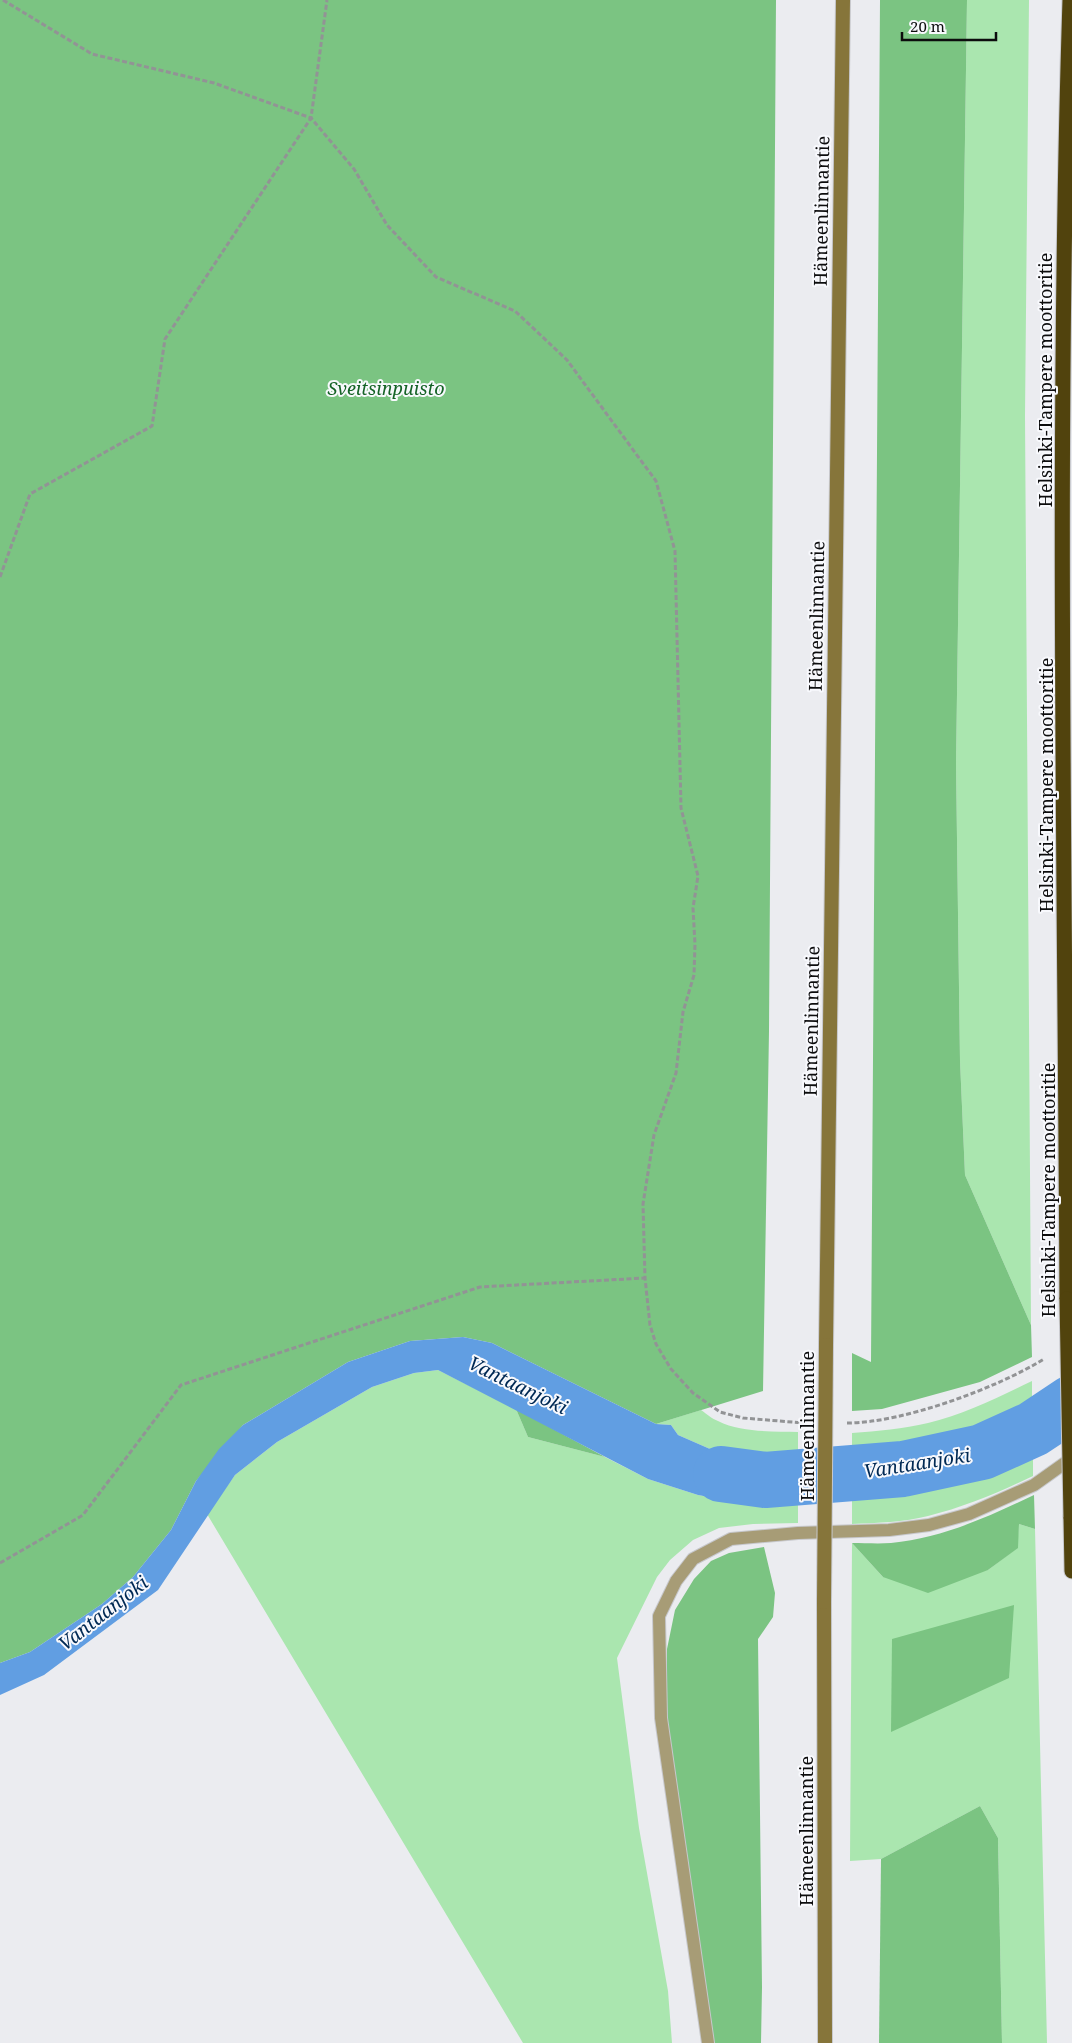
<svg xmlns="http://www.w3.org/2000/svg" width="1072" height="2043" font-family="'Noto Serif',serif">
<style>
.green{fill:#aae6af}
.forest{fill:#7bc482}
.water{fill:#619ee2}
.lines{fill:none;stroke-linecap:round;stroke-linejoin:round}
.river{stroke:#619ee2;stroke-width:56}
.service-casing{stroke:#c7c8cc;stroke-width:14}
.secondary-casing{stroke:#c7c8cc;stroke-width:16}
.motorway-casing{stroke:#c7c8cc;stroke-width:17}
.path{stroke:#929395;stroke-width:3;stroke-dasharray:5 2.5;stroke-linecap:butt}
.service{stroke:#a79c76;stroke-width:12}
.secondary{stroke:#86753a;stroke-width:14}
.motorway{stroke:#51430d;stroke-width:15}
.secondary-bridge-casing{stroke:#c7c8cc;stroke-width:16;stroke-linecap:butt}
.motorway-bridge-casing{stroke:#c7c8cc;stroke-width:17;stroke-linecap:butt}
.secondary-bridge{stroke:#86753a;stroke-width:14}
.motorway-bridge{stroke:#51430d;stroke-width:15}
.labels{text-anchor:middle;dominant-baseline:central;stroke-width:4;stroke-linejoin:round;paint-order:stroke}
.street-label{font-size:18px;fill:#0c0c0d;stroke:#f8f9fd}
.park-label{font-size:18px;font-style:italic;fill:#156326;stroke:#f8f9fd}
.water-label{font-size:19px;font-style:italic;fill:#002954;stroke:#f8f9fd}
</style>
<rect width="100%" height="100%" fill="#ebecf0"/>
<g class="green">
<path d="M 967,0 L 1029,0 L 1025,416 L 1031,1325 L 965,1175 L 960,1061 L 956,764 Z"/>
<path d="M 438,1370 L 516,1409 L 528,1437 L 605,1457 L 648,1479 L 698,1495 L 749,1504 L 798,1502 L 798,1523 L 753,1524 L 719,1528 L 693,1540 L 670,1560 L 657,1577 L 617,1658 L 639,1828 L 668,1991 L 672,2043 L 523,2043 L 207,1514 L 235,1475 L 277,1442 L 372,1387 L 414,1373 Z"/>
<path d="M 1032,1381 L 1032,1407 L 977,1432 L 910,1448 L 852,1454 L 852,1433 C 878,1431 903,1429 928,1423 C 963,1415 999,1397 1032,1381 Z"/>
<path d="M 701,1410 C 707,1414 712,1419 718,1421 C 742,1433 772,1431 798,1432 L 798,1455 L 752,1454 L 738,1450 L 710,1449 L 678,1435 L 671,1425 L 656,1424 Z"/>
<path d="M 1033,1451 L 1033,1476 C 1000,1492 965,1507 928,1516 C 904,1522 877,1523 852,1524 L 852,1498 L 915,1490 L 983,1473 Z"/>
<path d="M 1019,1524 L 1035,1529 L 1047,2043 L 1002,2043 L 998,1838 L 980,1806 L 881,1859 L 850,1861 L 852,1543 L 883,1577 L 988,1570 L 1017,1548 Z"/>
</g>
<g class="forest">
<path d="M 0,0 L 776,0 L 769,1031 L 763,1391 L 656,1424 L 492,1343 L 463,1337 L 410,1341 L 348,1362 L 243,1425 L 196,1481 L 171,1530 L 133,1577 L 102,1604 L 30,1652 L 0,1663 Z"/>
<path d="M 880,0 L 967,0 L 956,764 L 960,1061 L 965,1175 L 1031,1325 L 1032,1357 L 980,1382 L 882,1409 L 852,1411 L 852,1353 L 871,1362 Z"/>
<path d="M 516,1409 L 605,1457 L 528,1437 Z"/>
<path d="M 1034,1495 L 1035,1529 L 1019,1524 L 1018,1548 L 988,1570 L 928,1593 L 883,1577 L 852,1543 C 864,1543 878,1544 891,1543 C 942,1538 988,1517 1034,1495 Z"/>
<path d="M 764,1547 L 775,1593 L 773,1617 L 758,1639 L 762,1987 L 761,2043 L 714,2043 L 666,1718 L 667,1649 L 675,1610 L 694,1579 L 711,1561 L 729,1553 Z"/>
<path d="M 1014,1605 L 1009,1678 L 891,1732 L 892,1639 Z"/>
<path d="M 980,1806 L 998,1838 L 1002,2043 L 879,2043 L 881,1859 Z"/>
</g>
<g class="water">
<path d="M 463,1337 L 492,1343 L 656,1424 L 671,1425 L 678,1435 L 710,1449 L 738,1450 L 752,1454 L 798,1455 L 798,1502 L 749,1504 L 698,1495 L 648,1479 L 438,1370 L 414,1373 L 372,1387 L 277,1442 L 235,1475 L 158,1590 L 44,1675 L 0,1695 L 0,1663 L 30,1652 L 102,1604 L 133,1577 L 171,1530 L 196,1481 L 219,1449 L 243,1425 L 348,1362 L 410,1341 Z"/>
<path d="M 1032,1407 L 1033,1451 L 983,1473 L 915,1490 L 852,1498 L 852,1454 L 910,1448 L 977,1432 Z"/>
</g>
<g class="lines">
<path class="river" d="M 721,1474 L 765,1480 L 903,1469 L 982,1452 L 1033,1429 L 1072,1403"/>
<g class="service-casing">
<path id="service" d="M 708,2043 L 661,1718 L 659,1616 L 676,1581 L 693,1559 L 731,1539 L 798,1533 L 889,1530 L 929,1525 L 969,1514 L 1034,1485 L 1072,1458"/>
</g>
<g class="secondary-casing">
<g id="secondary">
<path d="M 826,1345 L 843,0"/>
<path d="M 824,1602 L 825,2043"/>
</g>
</g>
<g class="motorway-casing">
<g id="motorway">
<path d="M 1067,1299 C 1065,866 1056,433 1070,0"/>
<path d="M 1071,1517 L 1072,1571"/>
</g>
</g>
<g class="path">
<path d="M 3,0 L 92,54 L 214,83 L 311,118 L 354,169 L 387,225 L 436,277 L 515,311 L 567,360 L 656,481 L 675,551 L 681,808 L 698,876 L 693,908 L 695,944 L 694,975 L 683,1012 L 676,1073 L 654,1135 L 643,1204 L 645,1278 L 650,1325 L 656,1344 L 671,1369 L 693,1393 L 720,1412 L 743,1418 L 803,1423"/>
<path d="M 0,577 L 30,494 L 152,426 L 165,339 L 311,118 L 327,0"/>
<path d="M 847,1423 C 903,1423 997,1388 1044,1359"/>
<path d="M 0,1563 L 83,1515 L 181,1385 L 480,1287 L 645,1278"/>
</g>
<use href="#service" class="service"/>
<use href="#secondary" class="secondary"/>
<use href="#motorway" class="motorway"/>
<g class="secondary-bridge-casing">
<path id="secondary-bridge" d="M 824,1602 L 826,1345"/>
</g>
<g class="motorway-bridge-casing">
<path id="motorway-bridge" d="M 1067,1299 L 1071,1517"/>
</g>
<use href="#secondary-bridge" class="secondary-bridge"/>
<use href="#motorway-bridge" class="motorway-bridge"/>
</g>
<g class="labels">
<g class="street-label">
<text transform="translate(821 211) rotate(-89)">Hämeenlinnantie</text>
<text transform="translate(1045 380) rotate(-90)">Helsinki-Tampere moottoritie</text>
<text transform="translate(816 616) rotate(-89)">Hämeenlinnantie</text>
<text transform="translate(1046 785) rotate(-90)">Helsinki-Tampere moottoritie</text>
<text transform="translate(811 1021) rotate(-89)">Hämeenlinnantie</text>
<text transform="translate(1048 1190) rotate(-90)">Helsinki-Tampere moottoritie</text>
<text transform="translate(807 1426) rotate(-90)">Hämeenlinnantie</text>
<text transform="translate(806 1831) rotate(-90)">Hämeenlinnantie</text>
</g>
<g class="park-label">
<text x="386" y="388">Sveitsinpuisto</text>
</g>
<g class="water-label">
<text transform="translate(518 1385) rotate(26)">Vantaanjoki</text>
<text transform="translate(917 1463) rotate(-9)">Vantaanjoki</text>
<text transform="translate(103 1613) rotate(-38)">Vantaanjoki</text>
</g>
</g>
<path d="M902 32v8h94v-8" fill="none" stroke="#0c0c0d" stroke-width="2.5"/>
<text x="910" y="32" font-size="15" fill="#0c0c0d" stroke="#f8f9fd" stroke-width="4" paint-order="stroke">20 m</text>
</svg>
